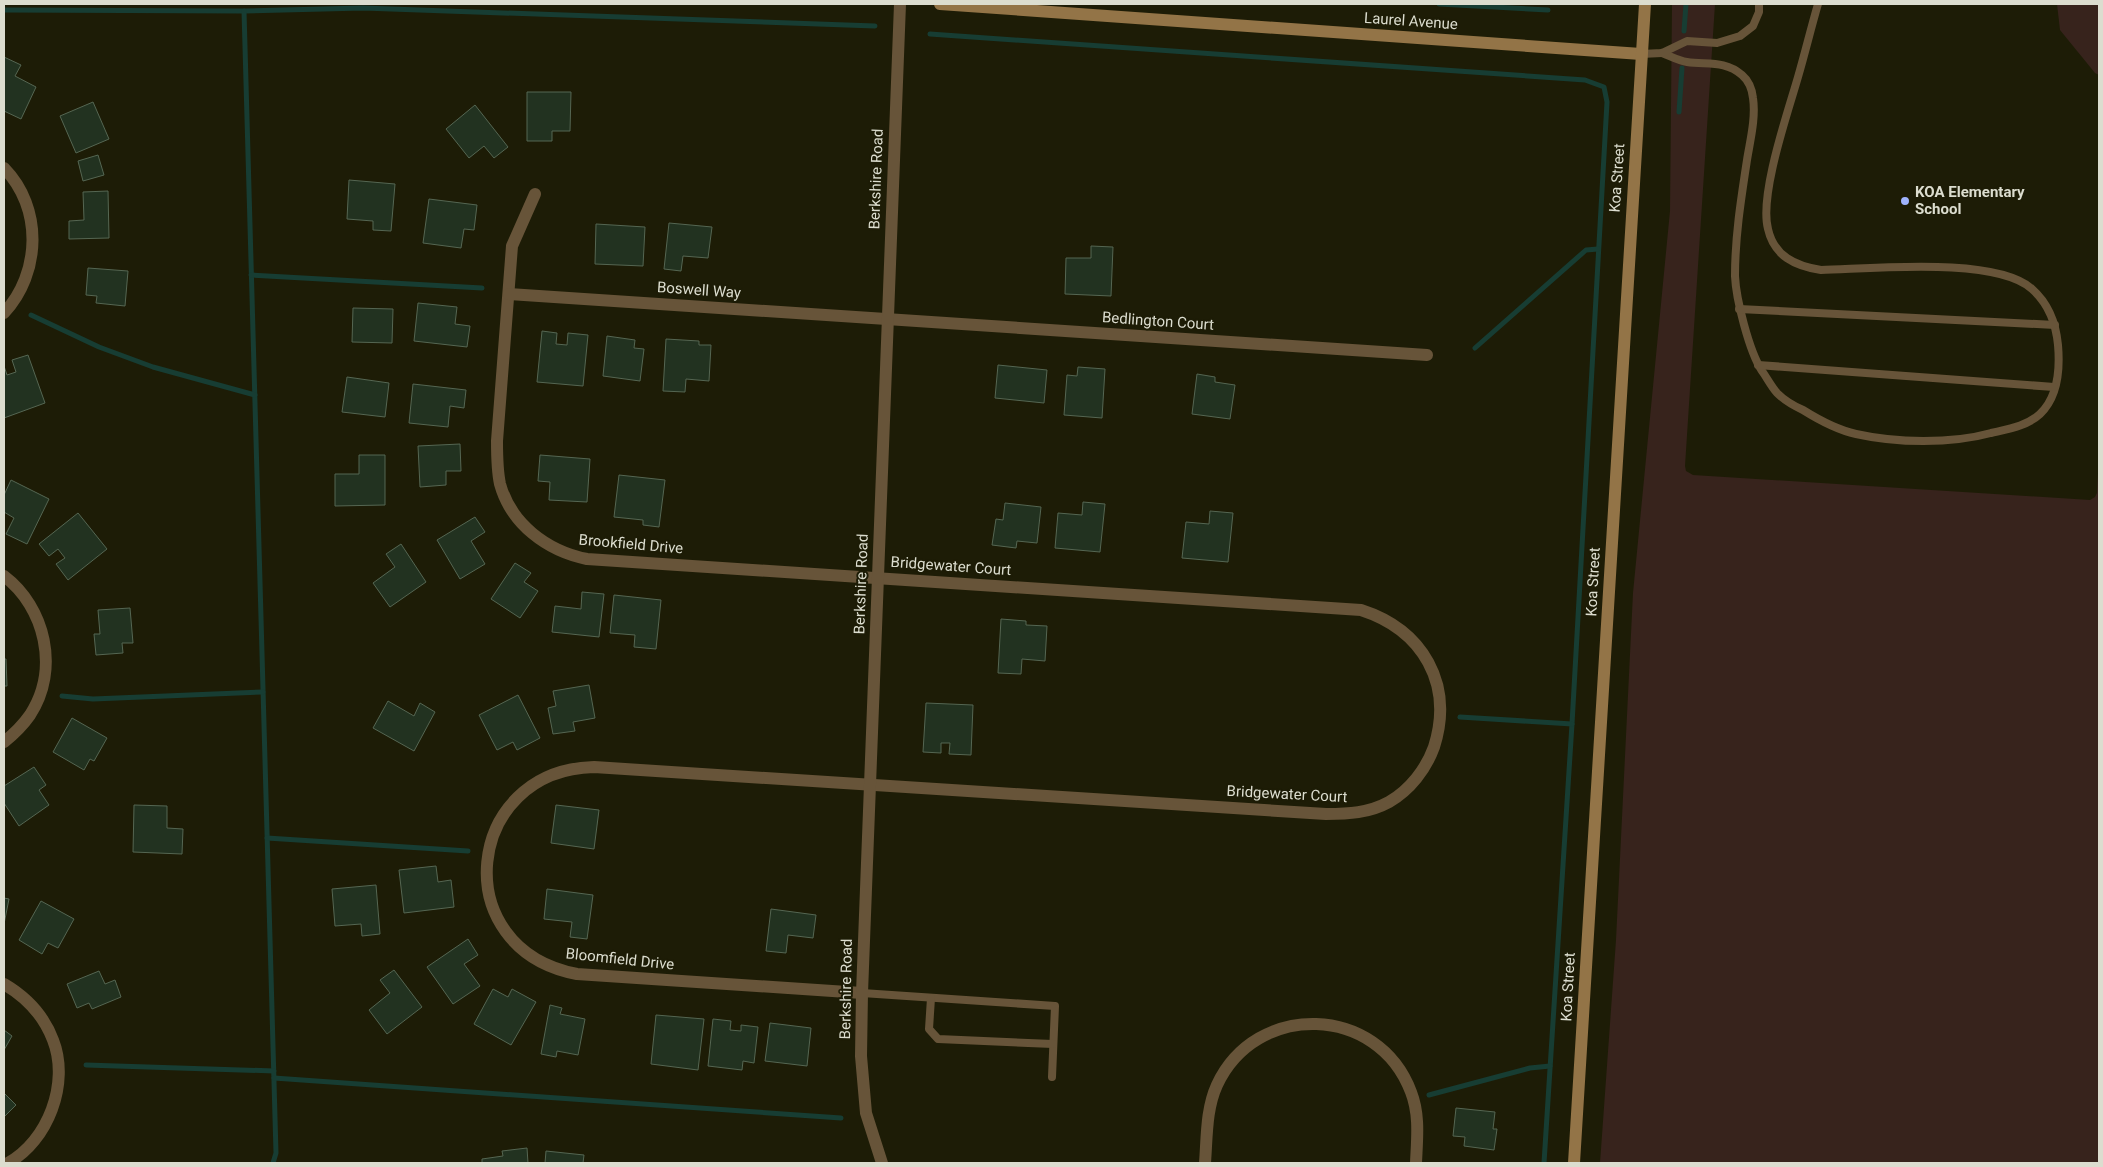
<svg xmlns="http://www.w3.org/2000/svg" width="2103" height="1167" font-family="Roboto,sans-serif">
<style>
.green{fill:#37231c}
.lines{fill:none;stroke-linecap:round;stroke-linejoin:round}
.stream{stroke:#173d33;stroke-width:5}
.building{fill:#223220;stroke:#556652}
.lane{stroke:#675439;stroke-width:8}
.street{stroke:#675439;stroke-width:12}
.secondary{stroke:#937447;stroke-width:12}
.poi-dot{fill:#9fb3fd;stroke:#1d1c06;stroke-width:2}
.labels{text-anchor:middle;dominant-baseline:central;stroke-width:4;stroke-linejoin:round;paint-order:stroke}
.street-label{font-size:15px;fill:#dcddcf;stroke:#1d1c06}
.poi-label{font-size:15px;font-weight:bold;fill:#dcddcf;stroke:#1d1c06;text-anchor:start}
</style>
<rect width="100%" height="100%" fill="#1d1c06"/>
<g class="green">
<path d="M 1672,4 L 1715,4 L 1685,466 L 1686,471 L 1693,475 L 2090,500 L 2095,497 L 2097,493 L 2099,453 L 2099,1163 L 1600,1163 L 1616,940 L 1633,593 L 1670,211 Z"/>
<path d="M 2057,4 L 2099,4 L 2099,75 L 2095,73 L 2060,30 Z"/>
</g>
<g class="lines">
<g class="stream">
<path d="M 1439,4 L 1548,10"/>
<path d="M 4,10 L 244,11 L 363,8 L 875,26"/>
<path d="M 244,11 L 276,1153 L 273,1163"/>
<path d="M 1684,31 L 1686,4"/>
<path d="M 930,34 L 1585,80 L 1604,87 L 1607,102 L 1572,724 L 1544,1163"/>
<path d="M 1679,112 L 1682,68"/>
<path d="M 251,275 L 482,288"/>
<path d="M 31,315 L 99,347 L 153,367 L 255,395"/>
<path d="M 1475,348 L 1586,250 L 1598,249"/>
<path d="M 62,696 L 93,699 L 263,692"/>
<path d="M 1460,717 L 1572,724"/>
<path d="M 267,838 L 468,851"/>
<path d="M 86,1065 L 274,1071"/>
<path d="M 274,1078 L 841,1118"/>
<path d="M 1429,1095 L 1530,1068 L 1550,1066"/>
</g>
</g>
<g class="building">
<path d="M 4,57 L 21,65 L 15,76 L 36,87 L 21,119 L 4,111 Z"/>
<path d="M 527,92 L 571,92 L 570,131 L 552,131 L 552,141 L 527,141 Z"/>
<path d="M 93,102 L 109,139 L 76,153 L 60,116 Z"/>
<path d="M 475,105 L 508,147 L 494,158 L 484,146 L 469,158 L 446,129 Z"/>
<path d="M 98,155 L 104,175 L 83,181 L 78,161 Z"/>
<path d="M 349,180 L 395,184 L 391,231 L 373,230 L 373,221 L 347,219 Z"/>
<path d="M 108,191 L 109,238 L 69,239 L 69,221 L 84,220 L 83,192 Z"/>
<path d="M 429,199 L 477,205 L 474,230 L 464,229 L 461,248 L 423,243 Z"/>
<path d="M 669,223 L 712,227 L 708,258 L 683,256 L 681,271 L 664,269 Z"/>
<path d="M 596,224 L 645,227 L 643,266 L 595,264 Z"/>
<path d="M 1091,246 L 1113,247 L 1111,296 L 1065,294 L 1066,258 L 1091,258 Z"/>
<path d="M 88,268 L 128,271 L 125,306 L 96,303 L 97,296 L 86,295 Z"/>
<path d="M 418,303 L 457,307 L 455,324 L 470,326 L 467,347 L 414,341 Z"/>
<path d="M 353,308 L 393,309 L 392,343 L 352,342 Z"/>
<path d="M 542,331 L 557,333 L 556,344 L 567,345 L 568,333 L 588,335 L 583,386 L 537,382 Z"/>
<path d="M 607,336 L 635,340 L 634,348 L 644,349 L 640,381 L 603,376 Z"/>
<path d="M 666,339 L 699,341 L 699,345 L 711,345 L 709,381 L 686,379 L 685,392 L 663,391 Z"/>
<path d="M 28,355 L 45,403 L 4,418 L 4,366 L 7,375 L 16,372 L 12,360 Z"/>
<path d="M 998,365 L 1047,370 L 1044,403 L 995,398 Z"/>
<path d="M 1078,367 L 1105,369 L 1102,418 L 1064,415 L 1067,375 L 1077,376 Z"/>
<path d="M 1197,374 L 1215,377 L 1215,382 L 1235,385 L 1230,419 L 1192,414 Z"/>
<path d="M 347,377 L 389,383 L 385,417 L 342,412 Z"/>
<path d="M 413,384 L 466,390 L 464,408 L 450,406 L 448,427 L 409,423 Z"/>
<path d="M 460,444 L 461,471 L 446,471 L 446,485 L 420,487 L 418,446 Z"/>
<path d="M 359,455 L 385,455 L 385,505 L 335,506 L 335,474 L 359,474 Z"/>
<path d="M 540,455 L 590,459 L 587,502 L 549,500 L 550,482 L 538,481 Z"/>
<path d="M 619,475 L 665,480 L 659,527 L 643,525 L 643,520 L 614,517 Z"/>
<path d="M 11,480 L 49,499 L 27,544 L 6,534 L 14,518 L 4,512 L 4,495 Z"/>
<path d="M 1083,502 L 1105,504 L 1100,552 L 1055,548 L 1058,513 L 1082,515 Z"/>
<path d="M 1005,503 L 1041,507 L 1037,543 L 1017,541 L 1016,548 L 992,545 L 996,519 L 1003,520 Z"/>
<path d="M 1210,511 L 1233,513 L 1228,562 L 1182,558 L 1186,522 L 1209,524 Z"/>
<path d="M 78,513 L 107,549 L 68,580 L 56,564 L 65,558 L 58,549 L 49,556 L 39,544 Z"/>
<path d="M 475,517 L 485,532 L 471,541 L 485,564 L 460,579 L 437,540 Z"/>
<path d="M 401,544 L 426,582 L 390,607 L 373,583 L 395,567 L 386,554 Z"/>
<path d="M 515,563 L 531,573 L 524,582 L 538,591 L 520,618 L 491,599 Z"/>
<path d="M 582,592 L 604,594 L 599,637 L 552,632 L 555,606 L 581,609 Z"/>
<path d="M 614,595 L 661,600 L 656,649 L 634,647 L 635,635 L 610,633 Z"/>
<path d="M 130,608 L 133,643 L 122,643 L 123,653 L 96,655 L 94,634 L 100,634 L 98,610 Z"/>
<path d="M 1001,619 L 1026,621 L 1026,625 L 1047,626 L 1045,661 L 1022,659 L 1021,674 L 998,673 Z"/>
<path d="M 4,659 L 6,659 L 7,686 L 4,686 Z"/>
<path d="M 589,685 L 595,718 L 573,722 L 575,731 L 553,734 L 548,708 L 556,706 L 553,691 Z"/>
<path d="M 518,695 L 540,738 L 517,750 L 513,742 L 497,750 L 479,715 Z"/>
<path d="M 388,701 L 414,716 L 420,703 L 435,712 L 414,751 L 373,728 Z"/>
<path d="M 926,703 L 973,705 L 971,755 L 949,754 L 950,743 L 941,743 L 941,753 L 923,752 Z"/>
<path d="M 72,718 L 107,738 L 94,761 L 90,759 L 84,770 L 53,752 Z"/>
<path d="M 34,767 L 46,785 L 39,790 L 49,805 L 19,826 L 4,803 L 4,786 Z"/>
<path d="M 134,805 L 167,806 L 167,828 L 183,829 L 182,854 L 133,852 Z"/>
<path d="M 556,805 L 599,810 L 594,849 L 551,843 Z"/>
<path d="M 436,866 L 438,882 L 451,880 L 454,907 L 404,913 L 399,870 Z"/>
<path d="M 376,885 L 380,934 L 362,936 L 361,924 L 335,926 L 332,889 Z"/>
<path d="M 547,889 L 593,895 L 587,939 L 570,937 L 572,922 L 544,919 Z"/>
<path d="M 4,898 L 9,899 L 4,924 Z"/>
<path d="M 41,901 L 74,919 L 58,948 L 48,943 L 42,954 L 19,940 Z"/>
<path d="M 771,909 L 816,915 L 813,938 L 788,935 L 786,953 L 766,951 Z"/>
<path d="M 468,939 L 478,955 L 464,964 L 480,986 L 453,1004 L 427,967 Z"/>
<path d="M 394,970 L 422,1007 L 387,1034 L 369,1010 L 390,993 L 380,980 Z"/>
<path d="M 99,971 L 105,984 L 115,980 L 121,997 L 92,1009 L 89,1003 L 77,1008 L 67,984 Z"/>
<path d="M 493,989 L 508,997 L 512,989 L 536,1002 L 511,1045 L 474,1024 Z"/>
<path d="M 550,1005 L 562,1008 L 560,1014 L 585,1019 L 578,1055 L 557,1051 L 556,1057 L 541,1054 Z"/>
<path d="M 656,1015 L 704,1019 L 698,1070 L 651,1064 Z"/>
<path d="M 713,1019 L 731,1021 L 730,1030 L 741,1031 L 741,1025 L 758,1027 L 754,1063 L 743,1061 L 742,1070 L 708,1066 Z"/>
<path d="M 770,1023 L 811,1028 L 807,1066 L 765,1061 Z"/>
<path d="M 4,1030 L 12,1036 L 4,1050 Z"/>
<path d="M 4,1093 L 16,1105 L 4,1117 Z"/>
<path d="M 1456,1108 L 1495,1112 L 1493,1129 L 1497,1129 L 1494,1150 L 1464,1146 L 1465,1137 L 1453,1136 Z"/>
<path d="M 527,1148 L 528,1163 L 482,1163 L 482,1159 L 503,1156 L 502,1151 Z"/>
<path d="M 546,1151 L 584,1155 L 583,1163 L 545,1163 Z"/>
</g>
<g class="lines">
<g class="lane">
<path d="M 1662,53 C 1670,56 1679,61 1687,62 C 1707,65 1725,60 1742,75 C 1749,81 1752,89 1753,98 C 1756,118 1750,141 1747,160 C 1741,199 1735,237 1735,276 C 1736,299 1749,351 1762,371 C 1767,378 1771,386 1777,393 C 1784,400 1794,406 1803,410 C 1819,420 1838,430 1856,434 C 1896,443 1951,444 1991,433 C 2008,429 2027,426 2040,414 C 2058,397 2060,368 2058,345 C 2056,324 2049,304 2032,289 C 1996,256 1869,269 1821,270 C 1795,266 1774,256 1768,229 C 1759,195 1788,112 1798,77 C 1805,53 1811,28 1818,4"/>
<path d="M 1641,54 L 1662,53 L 1687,41 L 1717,43 L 1740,36 L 1753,26 L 1759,12 L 1759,4"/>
<path d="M 1739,309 L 2055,325"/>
<path d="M 1758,365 L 2054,387"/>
<path d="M 862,993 L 1055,1006 L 1052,1077"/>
<path d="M 931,998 L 929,1029 L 938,1039 L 1053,1044"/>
</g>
<g class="street">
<path d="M 4,168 C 43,208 41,273 4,313"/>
<path d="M 535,194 L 512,246 L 497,441 C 497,455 497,470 500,484 C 511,524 547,551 587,559 L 1361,610 C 1423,630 1454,684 1434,747 C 1426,769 1410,790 1389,802 C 1369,813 1348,814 1326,814 L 594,767 C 464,770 445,949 577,974 L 862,993"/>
<path d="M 509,294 L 1427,355"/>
<path d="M 4,576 C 45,607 60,669 30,715 C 23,725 14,734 4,742"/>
<path d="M 4,984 C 26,997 44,1016 53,1040 C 70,1083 48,1141 8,1163"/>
<path d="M 882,1163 L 866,1113 L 861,1056 L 862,993 L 900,4"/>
<path d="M 1205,1163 C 1207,1137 1206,1109 1217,1085 C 1256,1001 1378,1004 1411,1092 C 1420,1115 1417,1139 1416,1163"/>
</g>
<g class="secondary">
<path d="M 940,4 L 1641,54"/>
<path d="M 1574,1163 L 1645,4"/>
</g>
</g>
<circle class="poi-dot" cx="1905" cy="201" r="5"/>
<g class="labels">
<g class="street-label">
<text transform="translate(1411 21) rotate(4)">Laurel Avenue</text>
<text transform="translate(1617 178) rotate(-86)">Koa Street</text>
<text transform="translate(876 179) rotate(-88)">Berkshire Road</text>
<text transform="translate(699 290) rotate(4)">Boswell Way</text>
<text transform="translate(1158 321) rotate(4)">Bedlington Court</text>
<text transform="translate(631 544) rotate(5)">Brookfield Drive</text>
<text transform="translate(951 566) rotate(4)">Bridgewater Court</text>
<text transform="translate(1593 582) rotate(-87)">Koa Street</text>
<text transform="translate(861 584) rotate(-88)">Berkshire Road</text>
<text transform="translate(1287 794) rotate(3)">Bridgewater Court</text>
<text transform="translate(620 959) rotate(6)">Bloomfield Drive</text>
<text transform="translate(1568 987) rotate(-87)">Koa Street</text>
<text transform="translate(846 989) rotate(-89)">Berkshire Road</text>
</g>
<g class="poi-label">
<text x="1915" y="192">KOA Elementary<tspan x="1915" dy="17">School</tspan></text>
</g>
</g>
<rect width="2103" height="1167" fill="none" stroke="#dcddcf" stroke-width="10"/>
</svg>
